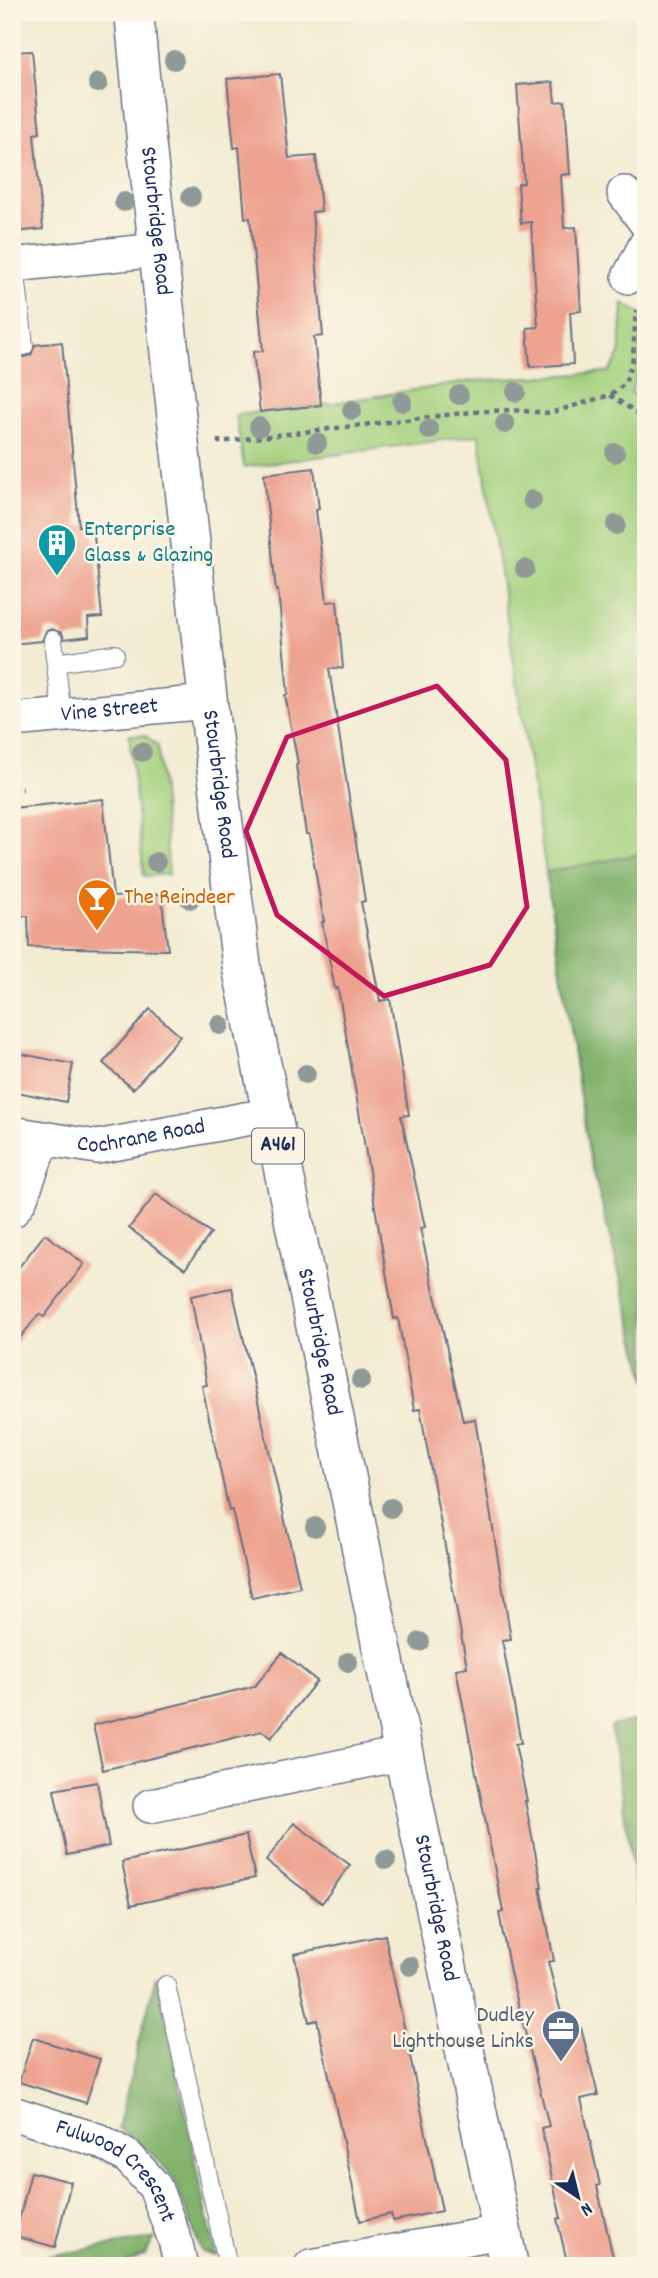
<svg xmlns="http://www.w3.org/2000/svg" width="658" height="2278" font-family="Dekko,sans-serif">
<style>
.green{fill:#a3d07d;stroke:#5f806e;stroke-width:2}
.forest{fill:#82b26c;stroke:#4e7065;stroke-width:2}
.building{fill:#eea390}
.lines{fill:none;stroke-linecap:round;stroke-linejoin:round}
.lane-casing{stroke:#677187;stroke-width:20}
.street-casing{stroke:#677187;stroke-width:36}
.primary-casing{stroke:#677187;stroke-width:41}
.path{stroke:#677187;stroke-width:4.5;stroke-dasharray:5 5;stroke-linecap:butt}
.lane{stroke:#fff;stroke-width:18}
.street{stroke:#fff;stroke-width:33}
.primary{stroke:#fff;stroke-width:38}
.tree{fill:#8f9a97}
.marked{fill:none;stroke:#c2185b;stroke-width:5;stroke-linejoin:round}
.labels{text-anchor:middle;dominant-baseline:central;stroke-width:5;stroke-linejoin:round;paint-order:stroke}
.shield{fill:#fcf5e5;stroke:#5e6a86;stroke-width:2}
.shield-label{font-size:21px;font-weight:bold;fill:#1b2f5e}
.street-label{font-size:23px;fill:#1b2f5e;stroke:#fcf5e5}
.culture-label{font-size:23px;fill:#0d838f;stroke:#fcf5e5;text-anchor:start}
.food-label{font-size:23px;fill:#c56008;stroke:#fcf5e5;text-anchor:start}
.service-label{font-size:23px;fill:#4e5e75;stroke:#fcf5e5;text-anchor:end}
</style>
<rect width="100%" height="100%" fill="#fcf5e5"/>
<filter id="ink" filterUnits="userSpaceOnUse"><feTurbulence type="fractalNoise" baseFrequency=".0143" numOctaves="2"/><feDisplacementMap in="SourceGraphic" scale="14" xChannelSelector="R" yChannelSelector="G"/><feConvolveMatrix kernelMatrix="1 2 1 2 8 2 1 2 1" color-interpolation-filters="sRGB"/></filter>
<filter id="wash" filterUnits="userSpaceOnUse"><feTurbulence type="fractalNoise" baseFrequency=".00686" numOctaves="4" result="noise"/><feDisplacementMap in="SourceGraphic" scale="28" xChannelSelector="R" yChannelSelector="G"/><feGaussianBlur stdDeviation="1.57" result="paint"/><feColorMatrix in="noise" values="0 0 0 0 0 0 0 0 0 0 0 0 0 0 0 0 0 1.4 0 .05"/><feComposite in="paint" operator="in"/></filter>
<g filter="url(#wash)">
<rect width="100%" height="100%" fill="#f3ecd3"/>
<g class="green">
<path d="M 623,303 L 643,315 L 641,364 L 631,393 L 646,400 L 646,1380 L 589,1153 L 479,435 L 244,467 L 236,415 L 321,405 L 472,381 L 609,372 L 620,354 Z"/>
<path d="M 129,735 L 145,735 L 158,746 L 169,874 L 144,876 Z"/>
</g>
<g class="forest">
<path d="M 646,853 L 646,1381 L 589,1153 L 546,872 Z"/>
<path d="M 646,1719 L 646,1955 L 611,1726 Z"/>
<path d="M 156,1975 L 216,2256 L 202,2252 L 173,2177 L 152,2153 L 118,2128 Z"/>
<path d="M 155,2238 L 145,2255 L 120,2266 L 12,2266 L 12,2262 Z"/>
</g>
<g id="blocks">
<g class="building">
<path d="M 32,51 L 40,133 L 34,134 L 43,229 L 15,232 L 12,208 L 12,52 Z"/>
<path d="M 280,74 L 289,158 L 316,156 L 321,211 L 312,212 L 323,336 L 314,337 L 321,405 L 260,412 L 253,352 L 263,351 L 250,218 L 245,218 L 239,147 L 234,148 L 227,79 Z"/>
<path d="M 553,82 L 555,102 L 565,101 L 570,174 L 561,175 L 564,228 L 576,227 L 581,311 L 570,312 L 573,364 L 530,367 L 527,328 L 538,327 L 531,222 L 521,223 L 518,184 L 524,183 L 517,85 Z"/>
<path d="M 62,342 L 79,526 L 93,525 L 102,617 L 88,618 L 89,636 L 64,639 L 62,633 L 52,629 L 46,631 L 42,641 L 12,644 L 12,347 L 15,353 L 25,357 L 31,355 L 35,345 Z"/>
<path d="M 314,468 L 319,509 L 316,510 L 327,602 L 337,601 L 343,668 L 329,669 L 365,901 L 361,902 L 380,1001 L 390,999 L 409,1115 L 401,1116 L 425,1227 L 420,1228 L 463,1421 L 475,1419 L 511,1639 L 502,1640 L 521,1743 L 515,1744 L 527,1801 L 525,1801 L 542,1887 L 540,1887 L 554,1961 L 548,1962 L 566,2032 L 581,2028 L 598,2095 L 581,2099 L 600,2185 L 597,2186 L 615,2266 L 568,2266 L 557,2219 L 561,2218 L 541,2128 L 549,2126 L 510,1972 L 499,1913 L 503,1912 L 456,1669 L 467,1667 L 420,1409 L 414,1410 L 398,1318 L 394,1319 L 338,988 L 335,989 L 322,922 L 324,922 L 309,834 L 306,834 L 296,765 L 298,764 L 285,695 L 288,694 L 278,590 L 276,591 L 264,474 Z"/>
<path d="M 103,799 L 113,897 L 161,894 L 168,950 L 29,947 L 28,916 L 12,916 L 12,808 Z"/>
<path d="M 150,1009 L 180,1036 L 133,1089 L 103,1063 Z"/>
<path d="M 12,1052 L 73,1064 L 66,1102 L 12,1091 Z"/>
<path d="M 156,1194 L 211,1233 L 185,1269 L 129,1228 Z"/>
<path d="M 45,1234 L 84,1264 L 44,1317 L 39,1314 L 12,1348 L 12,1276 Z"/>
<path d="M 232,1288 L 300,1587 L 252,1598 L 232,1510 L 229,1511 L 202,1386 L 207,1385 L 191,1296 Z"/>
<path d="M 282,1653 L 317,1681 L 271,1738 L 262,1731 L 103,1770 L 93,1725 L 255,1686 Z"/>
<path d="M 97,1782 L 109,1846 L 67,1855 L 54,1790 Z"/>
<path d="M 294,1823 L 350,1865 L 322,1903 L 266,1861 Z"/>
<path d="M 246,1835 L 255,1878 L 131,1905 L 122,1862 Z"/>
<path d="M 385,1935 L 442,2211 L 393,2221 L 391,2214 L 360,2221 L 317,2020 L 309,2022 L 294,1954 Z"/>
<path d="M 33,2038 L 100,2059 L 86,2103 L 19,2082 Z"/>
<path d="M 31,2172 L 71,2182 L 55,2247 L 15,2236 Z"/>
</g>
</g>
</g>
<g filter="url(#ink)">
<use href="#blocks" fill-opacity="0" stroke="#677187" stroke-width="2"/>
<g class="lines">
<g class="lane-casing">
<g id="lane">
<path d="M 15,265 L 24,346"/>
<path d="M 53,640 L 62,716"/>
<path d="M 56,663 L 115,654"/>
<path d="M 166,1985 L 228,2266"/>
</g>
</g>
<g class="street-casing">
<g id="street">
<path d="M 624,193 L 646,223"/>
<path d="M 12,265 L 159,250"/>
<path d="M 629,277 L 646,244"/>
<path id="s1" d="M 12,720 L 208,702"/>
<path id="s2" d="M 12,1133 L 97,1147 L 245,1119 L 271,1116"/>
<path d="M 12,1211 L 20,1200 L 43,1139"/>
<path d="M 150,1806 L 405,1753"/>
<path id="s3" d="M 12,2113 L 100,2141 L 128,2157 L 155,2187 L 175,2240 L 181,2266"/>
<path d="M 311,2266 L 501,2232"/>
</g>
</g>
<g class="primary-casing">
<g id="primary">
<path id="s4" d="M 134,12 L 146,139 L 208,702 L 242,969 L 509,2266"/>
</g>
</g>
<g class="path">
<path d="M 610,395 L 646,419"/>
<path d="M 219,439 L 219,442 L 472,412 L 511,410 L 550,413 L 610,395 L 625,384 L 633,358 L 636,310"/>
<path d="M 12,790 L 23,789"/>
</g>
<use href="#lane" class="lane"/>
<use href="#street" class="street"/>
<use href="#primary" class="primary"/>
</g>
<g class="tree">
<circle cx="174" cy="60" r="10"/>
<circle cx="98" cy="83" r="10"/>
<circle cx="191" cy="197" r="10"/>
<circle cx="124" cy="202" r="10"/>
<circle cx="516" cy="392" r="10"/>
<circle cx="459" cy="395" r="10"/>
<circle cx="402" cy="402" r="10"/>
<circle cx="352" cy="410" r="10"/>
<circle cx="505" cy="424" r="10"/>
<circle cx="259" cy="427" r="10"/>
<circle cx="429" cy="430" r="10"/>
<circle cx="317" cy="443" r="10"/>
<circle cx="615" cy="453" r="10"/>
<circle cx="532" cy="500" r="10"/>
<circle cx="616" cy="525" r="10"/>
<circle cx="525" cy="569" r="10"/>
<circle cx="142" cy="752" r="10"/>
<circle cx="156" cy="862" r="10"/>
<circle cx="190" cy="899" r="10"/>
<circle cx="220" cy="1025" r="10"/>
<circle cx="306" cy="1074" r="10"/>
<circle cx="361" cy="1380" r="10"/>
<circle cx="391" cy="1508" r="10"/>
<circle cx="315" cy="1527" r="10"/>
<circle cx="420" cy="1642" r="10"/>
<circle cx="348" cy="1662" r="10"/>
<circle cx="386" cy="1860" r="10"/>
<circle cx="410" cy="1966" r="10"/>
</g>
</g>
<path class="marked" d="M 437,686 L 506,760 L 527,907 L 490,965 L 384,996 L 277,915 L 246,831 L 287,737 Z"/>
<defs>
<g id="building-pin" transform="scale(2.0125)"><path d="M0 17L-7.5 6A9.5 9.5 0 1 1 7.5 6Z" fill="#0f9aa8" stroke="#fcf5e5"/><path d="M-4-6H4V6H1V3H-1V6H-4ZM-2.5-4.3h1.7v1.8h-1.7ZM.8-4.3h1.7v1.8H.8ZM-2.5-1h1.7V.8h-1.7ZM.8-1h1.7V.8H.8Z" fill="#fff"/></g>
<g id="bar-pin" transform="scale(2.0125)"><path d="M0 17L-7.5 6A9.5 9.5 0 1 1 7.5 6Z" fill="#e8710a" stroke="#fcf5e5"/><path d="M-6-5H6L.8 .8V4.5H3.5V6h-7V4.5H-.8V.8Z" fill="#fff"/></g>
<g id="office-pin" transform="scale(2.0125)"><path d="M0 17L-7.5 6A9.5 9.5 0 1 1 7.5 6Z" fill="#5c6f8a" stroke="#fcf5e5"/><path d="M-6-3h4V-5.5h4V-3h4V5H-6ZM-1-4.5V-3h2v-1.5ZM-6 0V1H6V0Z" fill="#fff"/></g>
</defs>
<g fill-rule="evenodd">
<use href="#building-pin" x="57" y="543"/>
<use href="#bar-pin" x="97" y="898"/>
<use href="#office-pin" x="561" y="2029"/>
</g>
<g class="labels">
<rect class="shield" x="252" y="1128.5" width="52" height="35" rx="5"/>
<g class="shield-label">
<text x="278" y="1146">A461</text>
</g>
<g class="street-label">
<text stroke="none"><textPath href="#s4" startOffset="210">Stourbridge Road</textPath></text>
<text stroke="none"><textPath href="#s1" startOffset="98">Vine Street</textPath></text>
<text stroke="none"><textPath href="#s4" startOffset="777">Stourbridge Road</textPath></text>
<text stroke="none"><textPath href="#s2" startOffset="131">Cochrane Road</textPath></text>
<text stroke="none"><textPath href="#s4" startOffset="1344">Stourbridge Road</textPath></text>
<text stroke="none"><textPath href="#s4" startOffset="1922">Stourbridge Road</textPath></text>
<text stroke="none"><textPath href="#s3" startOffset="124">Fulwood Crescent</textPath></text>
</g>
<g class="culture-label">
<text x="84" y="530">Enterprise<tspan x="84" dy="26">Glass &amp; Glazing</tspan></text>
</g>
<g class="food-label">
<text x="124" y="898">The Reindeer</text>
</g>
<g class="service-label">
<text x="534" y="2016">Dudley<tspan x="534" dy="26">Lighthouse Links</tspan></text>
</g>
</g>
<rect width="658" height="2278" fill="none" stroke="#fcf5e5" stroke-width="42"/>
<g transform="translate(578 2197) rotate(145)" stroke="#fcf5e5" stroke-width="5" paint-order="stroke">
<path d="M0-5L12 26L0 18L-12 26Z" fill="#1b2f5e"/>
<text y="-10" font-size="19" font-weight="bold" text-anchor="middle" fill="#1b2f5e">N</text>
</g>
</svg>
